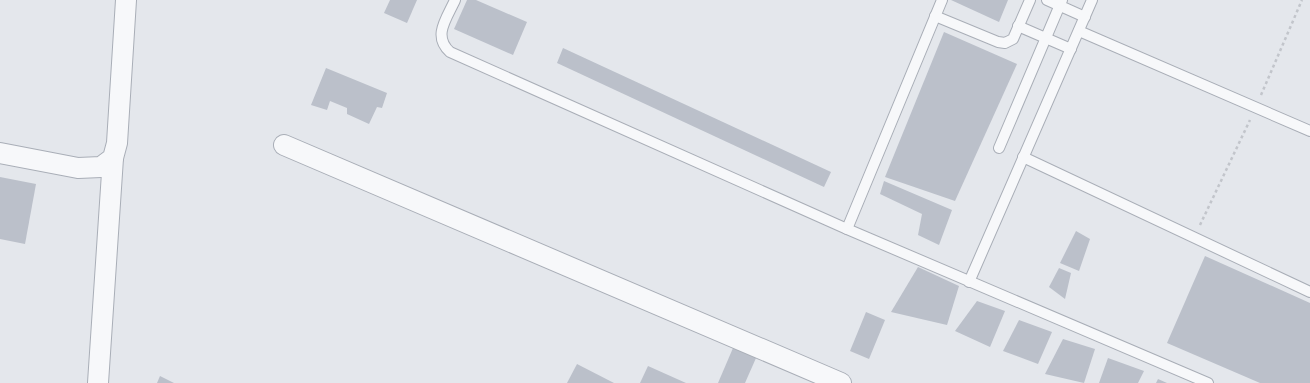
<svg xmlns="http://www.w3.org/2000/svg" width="1310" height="383" font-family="Rubik,sans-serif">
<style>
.building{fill:#bbc0ca}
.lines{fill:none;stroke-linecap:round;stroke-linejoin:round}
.service-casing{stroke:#a9aeb7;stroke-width:12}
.minor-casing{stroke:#a9aeb7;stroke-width:22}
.path{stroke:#c2c5cb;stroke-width:2.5;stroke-dasharray:3 3;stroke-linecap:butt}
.service{stroke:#f7f8fa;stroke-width:10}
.minor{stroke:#f7f8fa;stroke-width:20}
</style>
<rect width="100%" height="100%" fill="#e4e7ec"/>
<g class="building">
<path d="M 390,0 L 417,0 L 407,23 L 384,13 Z"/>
<path d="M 467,0 L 476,0 L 527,22 L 513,55 L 454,29 Z"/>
<path d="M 951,0 L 1008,0 L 999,22 Z"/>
<path d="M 944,32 L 1017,64 L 955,201 L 885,177 Z"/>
<path d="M 563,48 L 831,172 L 824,187 L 557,63 Z"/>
<path d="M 326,68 L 387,93 L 382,108 L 377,107 L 369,124 L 347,114 L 347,108 L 330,101 L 327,110 L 311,105 Z"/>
<path d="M 0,177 L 36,184 L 25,244 L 0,239 Z"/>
<path d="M 884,181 L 952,210 L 939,245 L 918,235 L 922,214 L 880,194 Z"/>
<path d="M 1076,231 L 1090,239 L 1079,271 L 1060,263 Z"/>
<path d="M 1205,256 L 1310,303 L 1310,383 L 1260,383 L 1167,343 Z"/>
<path d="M 918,267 L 959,286 L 947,325 L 891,312 Z"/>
<path d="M 1059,268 L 1071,273 L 1065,299 L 1049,287 Z"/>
<path d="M 977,301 L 1005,311 L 990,347 L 955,331 Z"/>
<path d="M 866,312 L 885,320 L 869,359 L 850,351 Z"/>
<path d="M 1019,320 L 1052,332 L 1038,364 L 1003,351 Z"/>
<path d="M 1063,339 L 1095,349 L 1084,383 L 1045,374 Z"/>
<path d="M 733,348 L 756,358 L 745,383 L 718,383 Z"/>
<path d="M 1108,358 L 1144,371 L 1138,383 L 1099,383 Z"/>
<path d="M 577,364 L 614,383 L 567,383 Z"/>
<path d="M 648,366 L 686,383 L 640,383 Z"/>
<path d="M 160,376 L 174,383 L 157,383 Z"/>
<path d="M 1158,379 L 1167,383 L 1156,383 Z"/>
</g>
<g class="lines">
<g class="service-casing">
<g id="service">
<path d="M 455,0 C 447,18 432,36 450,52 L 847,229 L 1208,383"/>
<path d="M 1047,0 L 1085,17"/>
<path d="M 935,16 L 998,42 L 1005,43 L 1013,39 L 1030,0"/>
<path d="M 1018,26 L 1071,49"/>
<path d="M 1079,31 L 1310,131"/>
<path d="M 999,148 L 1062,0"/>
<path d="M 1023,157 L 1310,292"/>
<path d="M 847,229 L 942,0"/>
<path d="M 969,282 L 1092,0"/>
</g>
</g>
<g class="minor-casing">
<g id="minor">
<path d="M 284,145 L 841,383"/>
<path d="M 0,153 L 78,168 L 101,167 L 113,158 L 117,143 L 126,0"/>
<path d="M 98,383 L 113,158"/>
</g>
</g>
<g class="path">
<path d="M 1261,95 L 1302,0"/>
<path d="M 1200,225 L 1250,120"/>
</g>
<use href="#service" class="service"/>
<use href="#minor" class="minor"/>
</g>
</svg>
